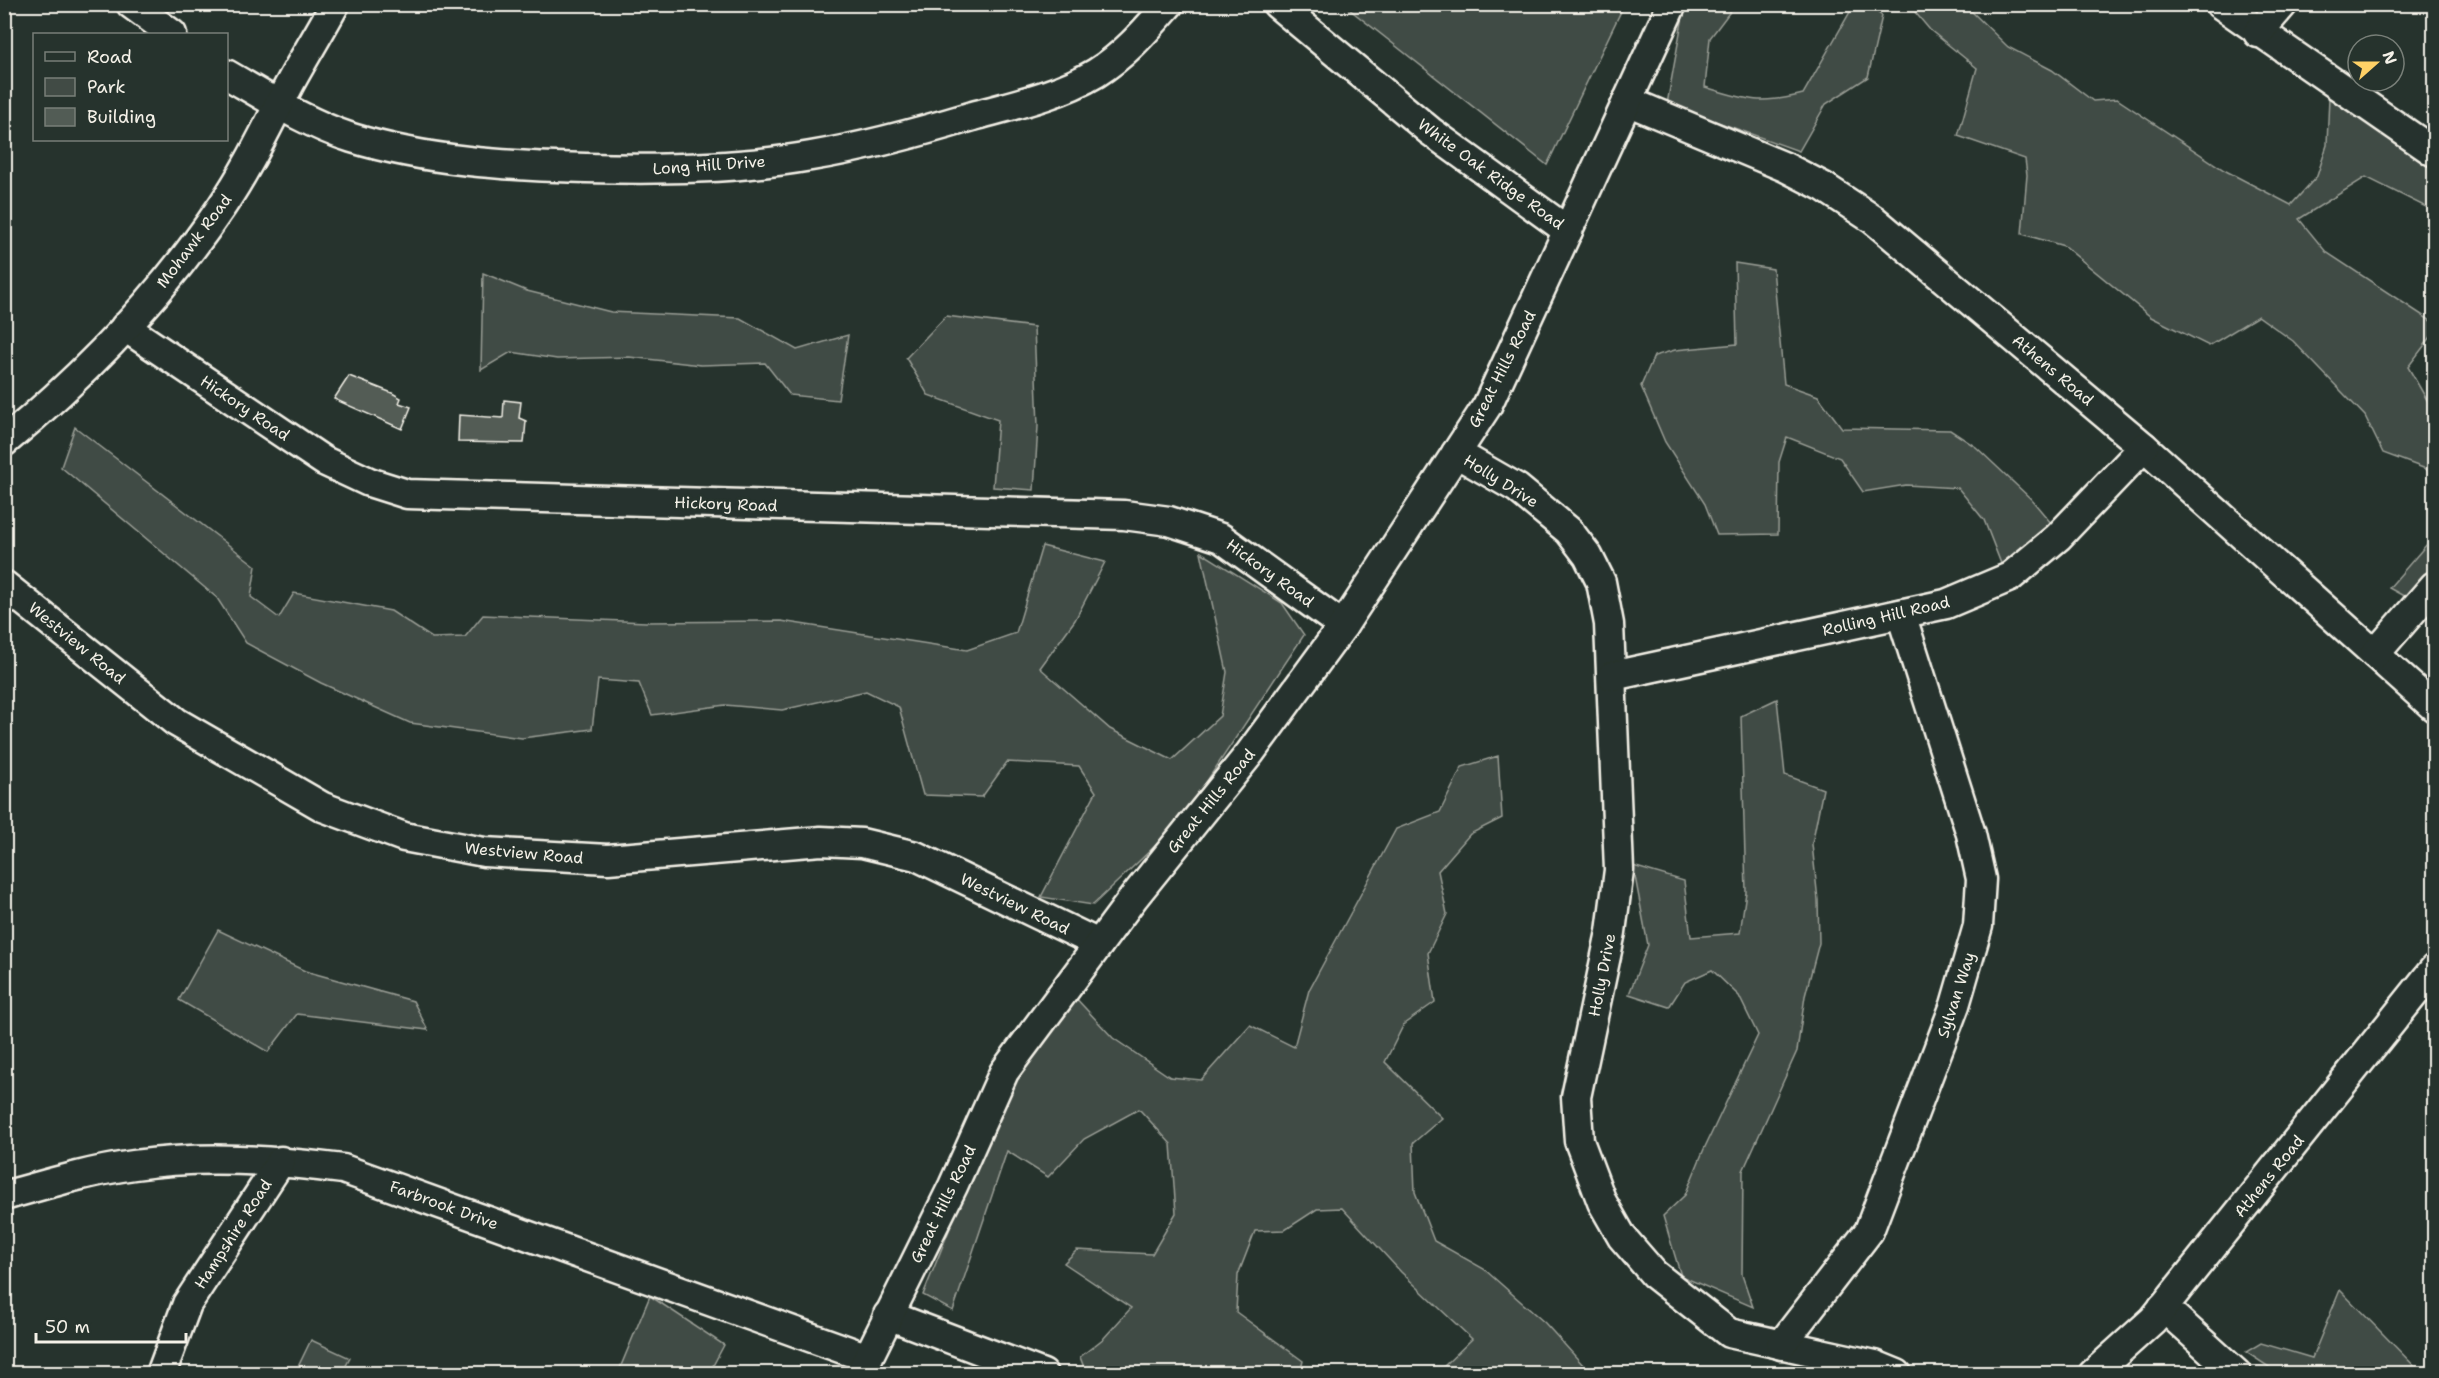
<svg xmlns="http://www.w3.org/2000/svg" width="2439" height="1378" font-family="'Shantell Sans',sans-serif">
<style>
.green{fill:#414b45;stroke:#9a9e96;stroke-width:1.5}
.building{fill:#525c55;stroke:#f4f1e8;stroke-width:1.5}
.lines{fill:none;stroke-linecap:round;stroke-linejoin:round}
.minor-casing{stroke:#f4f1e8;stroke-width:33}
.minor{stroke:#26332d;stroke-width:28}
.labels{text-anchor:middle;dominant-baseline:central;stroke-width:6;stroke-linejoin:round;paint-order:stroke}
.street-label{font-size:16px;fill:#f4f1e8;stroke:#26332d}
</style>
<rect width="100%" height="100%" fill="#26332d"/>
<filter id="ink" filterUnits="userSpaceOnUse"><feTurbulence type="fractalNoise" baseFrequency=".0167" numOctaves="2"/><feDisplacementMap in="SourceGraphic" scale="12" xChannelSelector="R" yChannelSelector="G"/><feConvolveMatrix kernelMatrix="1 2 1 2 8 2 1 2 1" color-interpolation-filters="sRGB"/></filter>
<g filter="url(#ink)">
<g class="green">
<path d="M 1344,5 L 1624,5 L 1547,165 Z"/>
<path d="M 1685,5 L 1735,5 L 1710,38 L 1705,87 C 1747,100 1760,105 1803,94 L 1854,5 L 1868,5 L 1882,16 L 1868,77 L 1826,104 L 1799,151 L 1667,104 Z"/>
<path d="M 1909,5 L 1965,5 L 2008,47 L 2052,70 L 2093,101 L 2117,99 L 2224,170 L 2291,205 L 2317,176 L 2327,145 L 2329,97 L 2434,167 L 2434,211 L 2366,177 L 2299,219 L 2326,252 L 2434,323 L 2434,333 L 2408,367 L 2434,412 L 2434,478 L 2426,469 L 2383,453 L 2365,416 L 2293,341 L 2258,316 L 2209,346 L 2151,317 L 2064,246 L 2022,234 L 2027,175 L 2025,159 L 1958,136 L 1977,68 L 1930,30 Z"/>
<path d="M 1735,263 L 1773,269 L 1784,384 L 1818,396 L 1842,428 L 1950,430 L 1976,447 L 2031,499 L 2057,530 L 2002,566 L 1984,520 L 1958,488 L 1906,485 L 1863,492 L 1840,458 L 1787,437 L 1779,462 L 1778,534 L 1717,535 L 1705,504 L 1665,442 L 1641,386 L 1654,356 L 1675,350 L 1737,344 Z"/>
<path d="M 483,273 L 527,291 L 611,312 L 740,318 L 797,350 L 848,335 L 838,400 L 790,395 L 765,363 L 701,365 L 629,357 L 557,359 L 511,352 L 481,370 Z"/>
<path d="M 946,316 L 1034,327 L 1038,426 L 1034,490 L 993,487 L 998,420 L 928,395 L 906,358 Z"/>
<path d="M 75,427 L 256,566 L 251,597 L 279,618 L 294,593 L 391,611 L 432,638 L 465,637 L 483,615 L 646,622 L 781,621 L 967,650 L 1016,633 L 1042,546 L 1105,562 L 1075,620 L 1040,668 L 1110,729 L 1172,760 L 1220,716 L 1227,672 L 1201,552 L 1282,603 L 1304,635 L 1179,823 L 1093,905 L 1041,897 L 1096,792 L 1079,766 L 1007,762 L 982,797 L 923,795 L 899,707 L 866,691 L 782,710 L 725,705 L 652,715 L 639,683 L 598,680 L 592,729 L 522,738 L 410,723 L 321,683 L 246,643 L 217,598 L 61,467 Z"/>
<path d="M 2434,536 L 2434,572 L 2411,600 L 2389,588 Z"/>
<path d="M 1777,699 L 1785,775 L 1823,789 L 1812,844 L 1818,900 L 1819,943 L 1805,996 L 1797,1051 L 1743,1171 L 1742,1275 L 1753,1307 L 1681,1276 L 1663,1216 L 1685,1195 L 1704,1149 L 1758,1035 L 1739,996 L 1712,970 L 1685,982 L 1669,1007 L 1629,994 L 1648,945 L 1633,866 L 1684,881 L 1691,937 L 1740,933 L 1746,892 L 1741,716 Z"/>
<path d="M 1498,756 L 1502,818 L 1470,834 L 1438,871 L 1447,914 L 1428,953 L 1435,1002 L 1404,1024 L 1385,1062 L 1442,1118 L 1413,1143 L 1415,1192 L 1434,1241 L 1484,1269 L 1545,1323 L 1584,1366 L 1584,1373 L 1437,1373 L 1472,1339 L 1401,1272 L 1342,1208 L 1317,1209 L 1285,1230 L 1255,1231 L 1238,1275 L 1236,1312 L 1303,1361 L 1300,1373 L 1086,1373 L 1080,1357 L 1104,1338 L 1131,1308 L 1064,1263 L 1077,1250 L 1152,1254 L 1176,1213 L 1171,1144 L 1139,1109 L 1084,1139 L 1048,1177 L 1007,1151 L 953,1311 L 923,1295 L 1002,1099 L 1071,993 L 1113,1038 L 1170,1077 L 1201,1080 L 1250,1025 L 1294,1047 L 1309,990 L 1396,829 L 1440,812 L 1462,767 Z"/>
<path d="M 218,930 L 305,971 L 413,1001 L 428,1030 L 297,1014 L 268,1052 L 179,1000 Z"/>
<path d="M 2340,1290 L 2421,1373 L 2278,1373 L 2246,1352 L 2261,1343 L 2312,1358 Z"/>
<path d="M 650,1296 L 724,1345 L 709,1373 L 618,1373 Z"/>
<path d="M 311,1340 L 350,1358 L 342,1373 L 295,1373 Z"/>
</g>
<g class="building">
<path d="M 349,376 L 392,393 L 401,398 L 399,403 L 411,407 L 402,429 L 334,399 Z"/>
<path d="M 504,400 L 521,402 L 519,418 L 526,421 L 524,443 L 458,442 L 459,415 L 503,418 Z"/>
</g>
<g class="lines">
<g class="minor-casing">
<g id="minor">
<path d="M 131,4 L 172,34"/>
<path d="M 1277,4 L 1430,131 L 1568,231"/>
<path d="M 2220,4 L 2434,152"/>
<path d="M 2258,33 L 2283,4"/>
<path d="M 226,74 C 266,97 308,124 352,138 C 427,161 507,166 586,168 C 660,170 737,169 811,156 C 866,147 920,132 973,116 C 1013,105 1059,95 1096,73 C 1125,55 1146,30 1169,4"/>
<path d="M 1627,101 L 1785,167 L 1824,187 L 1874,220 L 2144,447 L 2434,707"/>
<path d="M 125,327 L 324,461 L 369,482 L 407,494 L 1124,515 L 1169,521 L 1221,538 L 1343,626"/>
<path d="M 4,442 C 86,374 162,295 222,206 C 248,168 267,127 288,87 C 303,59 320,32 335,4"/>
<path d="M 1456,453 L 1517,488 L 1569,531 L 1588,556 L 1601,582 L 1609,624 L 1619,870 L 1611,932 L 1576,1097 L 1579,1141 L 1602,1202 L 1622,1237 L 1654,1274 L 1729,1333 L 1875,1365 L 1897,1374"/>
<path d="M 4,585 L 176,722 L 323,807 L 404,837 L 484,852 L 608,859 L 821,841 L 862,843 L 916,856 L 1099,944"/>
<path d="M 2375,654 L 2434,586"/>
<path d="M 1612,676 L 1946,604 L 2010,577 L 2058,537 L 2144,447"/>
<path d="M 4,1196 C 47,1184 89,1171 134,1165 C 204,1155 273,1160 343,1169 L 868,1358"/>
<path d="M 2163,1307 L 2237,1374"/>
<path d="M 888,1315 L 1043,1374"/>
<path d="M 1781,1345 L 1869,1231 L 1955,1005 L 1978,926 L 1981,879 L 1971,834 L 1901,614"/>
<path d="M 161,1374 L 187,1304 L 281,1161"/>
<path d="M 860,1374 L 953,1186 L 1004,1072 L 1134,897 L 1250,753 L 1343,626 L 1487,406 L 1672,4"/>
<path d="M 2093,1374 L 2153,1320 L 2434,969"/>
</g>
</g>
<use href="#minor" class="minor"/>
</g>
</g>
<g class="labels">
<g class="street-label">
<text transform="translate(709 165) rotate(-4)">Long Hill Drive</text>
<text transform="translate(1491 174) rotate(36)">White Oak Ridge Road</text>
<text transform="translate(194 241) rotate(-53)">Mohawk Road</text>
<text transform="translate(1502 369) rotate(-63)">Great Hills Road</text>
<text transform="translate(2053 370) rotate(40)">Athens Road</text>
<text transform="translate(245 408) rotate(34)">Hickory Road</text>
<text transform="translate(1501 481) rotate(32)">Holly Drive</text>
<text transform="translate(726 504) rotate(2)">Hickory Road</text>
<text transform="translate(1270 573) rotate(36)">Hickory Road</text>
<text transform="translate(1886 616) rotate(-13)">Rolling Hill Road</text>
<text transform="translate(77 643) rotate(39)">Westview Road</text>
<text transform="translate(1211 801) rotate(-51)">Great Hills Road</text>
<text transform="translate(524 853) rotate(5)">Westview Road</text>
<text transform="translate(1015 904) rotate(26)">Westview Road</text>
<text transform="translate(1602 975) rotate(-79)">Holly Drive</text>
<text transform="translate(1956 995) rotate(-72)">Sylvan Way</text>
<text transform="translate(2269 1176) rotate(-51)">Athens Road</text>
<text transform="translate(943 1204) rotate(-64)">Great Hills Road</text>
<text transform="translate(444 1205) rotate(20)">Farbrook Drive</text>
<text transform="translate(233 1234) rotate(-57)">Hampshire Road</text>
</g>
</g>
<rect width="2439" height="1378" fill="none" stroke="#26332d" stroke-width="24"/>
<rect x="12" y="12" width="2415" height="1354" fill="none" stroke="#f4f1e8" stroke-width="2" filter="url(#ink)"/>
<rect x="33" y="33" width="195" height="108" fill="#26332d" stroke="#787f78" stroke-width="1.5"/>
<rect x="45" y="52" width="30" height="9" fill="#26332d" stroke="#787f78" stroke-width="1.5"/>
<text x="87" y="63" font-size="18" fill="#f4f1e8">Road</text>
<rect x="45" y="78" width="30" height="18" fill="#414b45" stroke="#787f78" stroke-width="1.5"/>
<text x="87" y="93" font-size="18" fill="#f4f1e8">Park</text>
<rect x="45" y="108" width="30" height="18" fill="#525c55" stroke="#787f78" stroke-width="1.5"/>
<text x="87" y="123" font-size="18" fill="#f4f1e8">Building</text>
<g transform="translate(2376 63) rotate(69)"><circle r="28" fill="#26332d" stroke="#787f78" stroke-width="1.5"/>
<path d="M0-4.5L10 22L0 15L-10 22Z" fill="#ffd166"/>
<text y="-9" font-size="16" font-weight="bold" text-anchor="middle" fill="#f4f1e8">N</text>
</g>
<path d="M36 1333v9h150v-9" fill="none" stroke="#f4f1e8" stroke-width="3"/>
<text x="45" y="1333" font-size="18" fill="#f4f1e8" stroke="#26332d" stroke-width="4.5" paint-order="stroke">50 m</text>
</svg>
